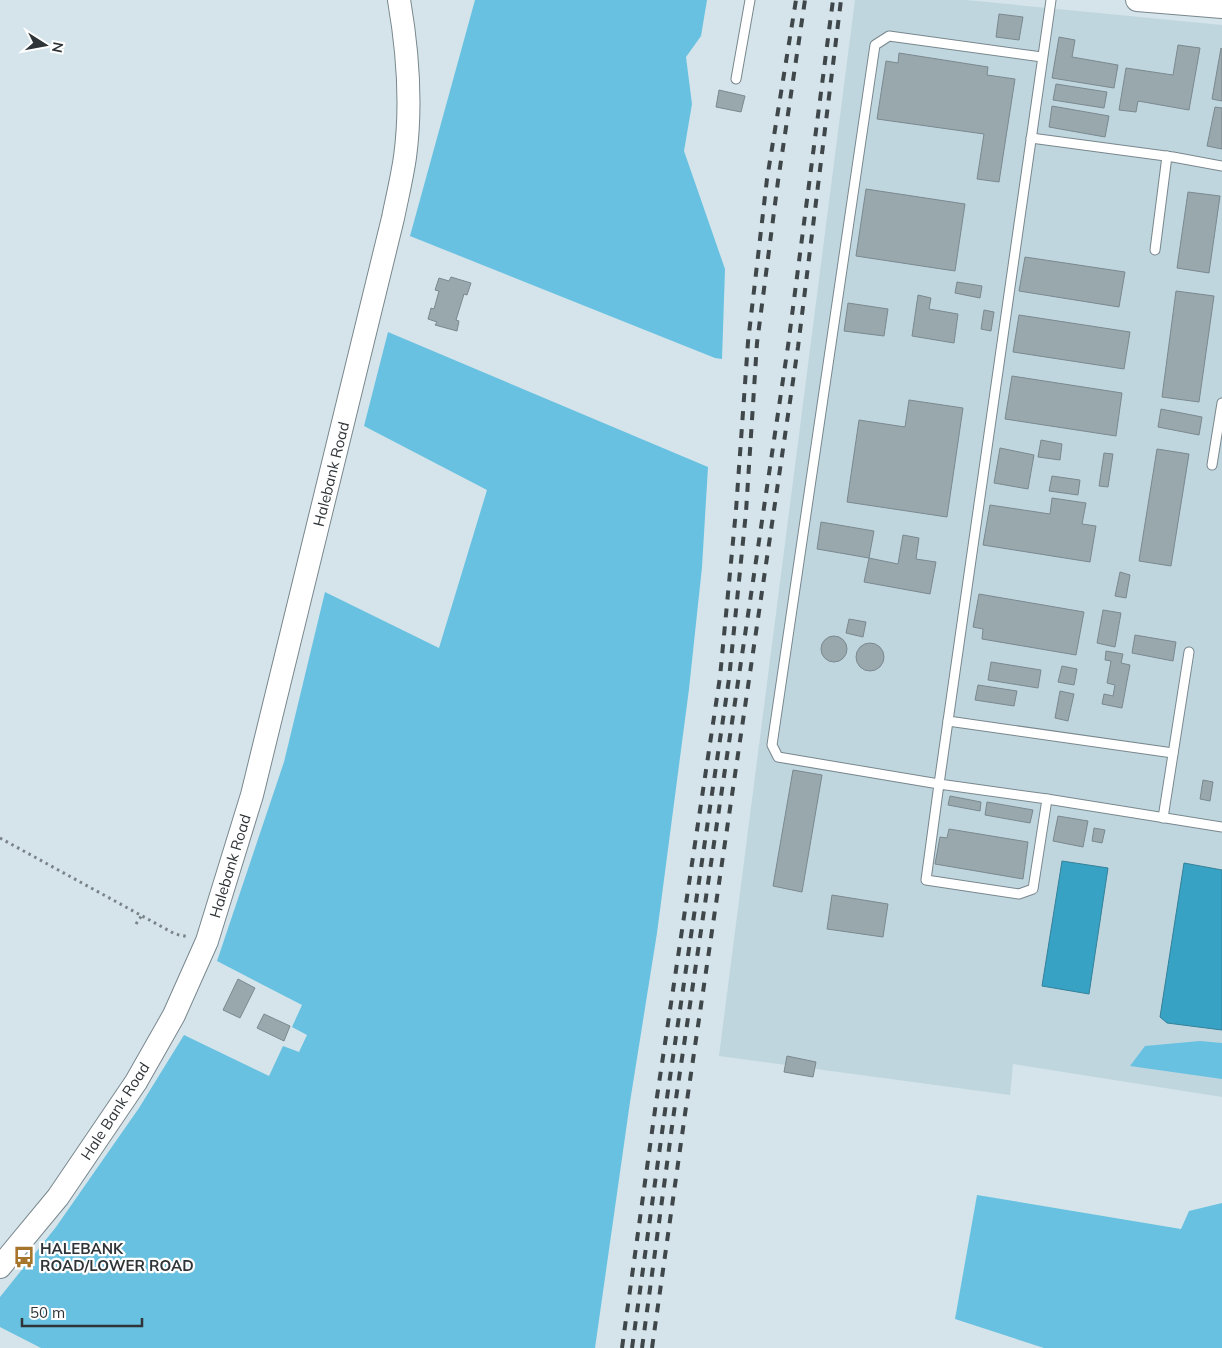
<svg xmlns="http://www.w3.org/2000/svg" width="1222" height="1348" font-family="Mulish,sans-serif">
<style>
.built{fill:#bfd6df}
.green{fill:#68c1e0}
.water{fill:#37a2c4;stroke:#34819a}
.building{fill:#99a8ad;stroke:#7b898f}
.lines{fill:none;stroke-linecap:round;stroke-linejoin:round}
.service-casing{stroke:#79878d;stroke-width:11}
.tertiary-casing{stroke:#79878d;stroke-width:24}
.path{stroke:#798388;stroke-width:3;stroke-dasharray:2.5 4;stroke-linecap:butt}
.service{stroke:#fff;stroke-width:9}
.tertiary{stroke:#fff;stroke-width:22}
.rail{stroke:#40474a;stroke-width:4;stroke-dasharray:9 9;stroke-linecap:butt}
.labels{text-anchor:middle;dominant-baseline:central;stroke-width:4.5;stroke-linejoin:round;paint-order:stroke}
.street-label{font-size:15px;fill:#2e3437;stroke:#fff}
.poi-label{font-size:15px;font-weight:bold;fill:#2e3437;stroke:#fff;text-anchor:start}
</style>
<rect width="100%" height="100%" fill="#d4e4ea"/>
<path class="built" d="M 855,0 L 966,0 L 1222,25 L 1222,1097 L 1013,1064 L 1010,1095 L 719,1056 Z"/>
<g class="green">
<path d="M 475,0 L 707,0 L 701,36 L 686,57 L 692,104 L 684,151 L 725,269 L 722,359 L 715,358 L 410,236 Z"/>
<path d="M 388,332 L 708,467 L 702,567 L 689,689 L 657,933 L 630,1102 L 595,1348 L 41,1348 L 0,1327 L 0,1297 L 56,1227 L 139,1108 L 184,1035 L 269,1076 L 283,1046 L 299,1052 L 307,1035 L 292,1027 L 302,1005 L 217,961 L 284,762 L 325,592 L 439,648 L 487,490 L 364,426 Z"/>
<path d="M 1200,1041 L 1222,1043 L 1222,1079 L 1130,1066 L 1145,1046 Z"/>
<path d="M 977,1195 L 1181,1229 L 1189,1211 L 1222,1203 L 1222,1348 L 1044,1348 L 955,1319 Z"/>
</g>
<g class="water">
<path d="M 1062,861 L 1108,868 L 1089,994 L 1042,986 Z"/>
<path d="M 1184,863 L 1222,870 L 1222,1030 L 1167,1023 L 1160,1017 Z"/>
</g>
<g class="building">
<path d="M 999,14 L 1023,17 L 1019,40 L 996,37 Z"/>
<path d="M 1059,37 L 1075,40 L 1072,57 L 1118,65 L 1114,88 L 1052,78 Z"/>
<path d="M 1178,45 L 1200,48 L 1189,110 L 1138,101 L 1136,112 L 1119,110 L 1126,68 L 1173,75 Z"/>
<path d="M 1221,48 L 1222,49 L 1222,101 L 1212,99 Z"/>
<path d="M 899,53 L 988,67 L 987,75 L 1015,79 L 999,182 L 977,179 L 984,134 L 877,119 L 886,61 L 898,63 Z"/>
<path d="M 1056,84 L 1107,92 L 1104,108 L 1053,100 Z"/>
<path d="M 719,90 L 745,96 L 741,112 L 716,107 Z"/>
<path d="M 1052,106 L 1109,116 L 1105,137 L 1049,127 Z"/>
<path d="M 1215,107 L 1222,108 L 1222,149 L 1207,146 Z"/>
<path d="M 866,189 L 965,204 L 955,271 L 856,256 Z"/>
<path d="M 1188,192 L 1220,196 L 1209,273 L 1177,268 Z"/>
<path d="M 1025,257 L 1125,272 L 1119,307 L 1019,291 Z"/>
<path d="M 451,277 L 471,283 L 467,295 L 464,294 L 456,320 L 459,321 L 457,331 L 435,325 L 437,322 L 428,319 L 431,308 L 434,309 L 439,291 L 435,290 L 439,278 L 449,281 Z"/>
<path d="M 957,282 L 982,286 L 980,298 L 955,293 Z"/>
<path d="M 1176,291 L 1214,296 L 1199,402 L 1162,397 Z"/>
<path d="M 918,295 L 931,298 L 929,309 L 958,314 L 954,343 L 912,336 Z"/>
<path d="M 848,303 L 888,309 L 884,336 L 844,331 Z"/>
<path d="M 984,310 L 994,312 L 991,331 L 981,329 Z"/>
<path d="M 1019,315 L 1130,332 L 1124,369 L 1013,352 Z"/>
<path d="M 1012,376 L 1122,393 L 1116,436 L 1005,419 Z"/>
<path d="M 909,400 L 963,408 L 947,517 L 847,502 L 859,420 L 905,427 Z"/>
<path d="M 1161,409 L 1202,417 L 1199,435 L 1158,427 Z"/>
<path d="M 1041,440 L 1062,444 L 1060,460 L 1038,457 Z"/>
<path d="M 1000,448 L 1034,455 L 1028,489 L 994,483 Z"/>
<path d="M 1157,449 L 1189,454 L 1171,566 L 1139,561 Z"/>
<path d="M 1104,453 L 1113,454 L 1108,487 L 1099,486 Z"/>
<path d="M 1052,476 L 1080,480 L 1078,495 L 1049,491 Z"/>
<path d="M 1052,498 L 1086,503 L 1082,524 L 1096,526 L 1090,562 L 983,545 L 990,505 L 1050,514 Z"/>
<path d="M 821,522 L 874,531 L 869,558 L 817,549 Z"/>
<path d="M 903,535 L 919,538 L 916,559 L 936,562 L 930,594 L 864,582 L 869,558 L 898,564 Z"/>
<path d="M 1120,572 L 1130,575 L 1126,598 L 1115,596 Z"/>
<path d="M 979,594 L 1084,612 L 1076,655 L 982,639 L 983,629 L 973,627 Z"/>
<path d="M 1103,610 L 1121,613 L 1115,647 L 1097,643 Z"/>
<path d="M 849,619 L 866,622 L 863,637 L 846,633 Z"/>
<path d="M 1135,635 L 1176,642 L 1173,661 L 1132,653 Z"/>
<circle cx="834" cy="649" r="13"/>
<circle cx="870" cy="657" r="14"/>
<path d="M 1106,651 L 1123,654 L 1121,663 L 1130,665 L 1122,708 L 1102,704 L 1104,694 L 1113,696 L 1115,685 L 1107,683 L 1111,661 L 1105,660 Z"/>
<path d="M 991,662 L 1041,670 L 1038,688 L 988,680 Z"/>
<path d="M 1062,666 L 1077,669 L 1074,685 L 1058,682 Z"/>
<path d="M 978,685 L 1017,691 L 1014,706 L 975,700 Z"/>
<path d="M 1060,691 L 1074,694 L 1068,721 L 1055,718 Z"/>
<path d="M 793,770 L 822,775 L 802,892 L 773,886 Z"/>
<path d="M 1203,780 L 1213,782 L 1210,801 L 1200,799 Z"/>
<path d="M 950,796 L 981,802 L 980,811 L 948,805 Z"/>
<path d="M 987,802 L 1033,810 L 1030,823 L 985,815 Z"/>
<path d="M 1058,816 L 1088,821 L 1083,847 L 1053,841 Z"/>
<path d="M 1094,828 L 1105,830 L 1102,843 L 1092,841 Z"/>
<path d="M 949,829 L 1028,842 L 1023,879 L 935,864 L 940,837 L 947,838 Z"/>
<path d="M 832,895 L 888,904 L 883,937 L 827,929 Z"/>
<path d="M 238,979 L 255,988 L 240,1018 L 223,1010 Z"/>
<path d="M 264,1014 L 290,1026 L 284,1041 L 257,1028 Z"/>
<path d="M 787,1056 L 816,1062 L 813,1077 L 784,1072 Z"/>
</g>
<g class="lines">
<g class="service-casing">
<g id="service">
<path d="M 1042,57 L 889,36 L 875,45 L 772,745 L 778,757 L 939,784 L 1047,799 L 1033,889 L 1019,894 L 926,880 L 939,784 L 1051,0"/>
<path d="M 736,79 L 750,0"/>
<path d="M 1031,138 L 1173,157 L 1222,166"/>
<path d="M 1155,250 L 1167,156"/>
<path d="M 1212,465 L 1222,403"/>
<path d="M 948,721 L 1173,753"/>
<path d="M 1047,799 L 1222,827"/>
<path d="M 1163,818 L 1189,652"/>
</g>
</g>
<g class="tertiary-casing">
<g id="tertiary">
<path d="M 1137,0 L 1222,7"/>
<path d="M 0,1267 L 58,1197 L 136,1082 L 174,1015 L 207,941 L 252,795 L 393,218 C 397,198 402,178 405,157 C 412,105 408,52 399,0"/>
</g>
</g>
<g class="path">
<path d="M 0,838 L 175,934 L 189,937"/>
<path d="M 136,924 L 142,915"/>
</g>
<use href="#service" class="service"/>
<use href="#tertiary" class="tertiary"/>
<g class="rail">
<path d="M 622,1348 L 655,1110 L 720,677 L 736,510 L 748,342 L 767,179 L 796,0"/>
<path d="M 632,1348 L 665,1111 L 729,679 L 746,512 L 757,343 L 778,181 L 805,0"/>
<path d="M 642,1348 L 674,1112 L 788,346 L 833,0"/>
<path d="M 652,1348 L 685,1114 L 798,347 L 841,0"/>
</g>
</g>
<defs>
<g id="bus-bare" transform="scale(1.725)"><path d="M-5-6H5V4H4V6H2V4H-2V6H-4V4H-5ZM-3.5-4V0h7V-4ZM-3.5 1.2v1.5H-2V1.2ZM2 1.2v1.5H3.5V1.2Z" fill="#a6752b" stroke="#fff" stroke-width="2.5" paint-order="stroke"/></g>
</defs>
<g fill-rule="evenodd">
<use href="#bus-bare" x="24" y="1257"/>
</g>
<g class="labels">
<g class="street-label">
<text transform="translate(331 474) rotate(-76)">Halebank Road</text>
<text transform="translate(230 866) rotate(-73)">Halebank Road</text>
<text transform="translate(115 1111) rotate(-57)">Hale Bank Road</text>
</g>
<g class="poi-label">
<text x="40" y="1248">HALEBANK<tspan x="40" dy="17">ROAD/LOWER ROAD</tspan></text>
</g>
</g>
<g transform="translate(45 45) rotate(101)" stroke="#ffffff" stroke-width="4" paint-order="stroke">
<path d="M0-4L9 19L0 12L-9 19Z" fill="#2e3437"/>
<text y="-8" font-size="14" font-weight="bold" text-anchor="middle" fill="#2e3437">N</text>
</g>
<path d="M22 1318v8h120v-8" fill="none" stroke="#2e3437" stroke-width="2.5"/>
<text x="30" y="1318" font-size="15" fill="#2e3437" stroke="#ffffff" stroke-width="4" paint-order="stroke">50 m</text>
</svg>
